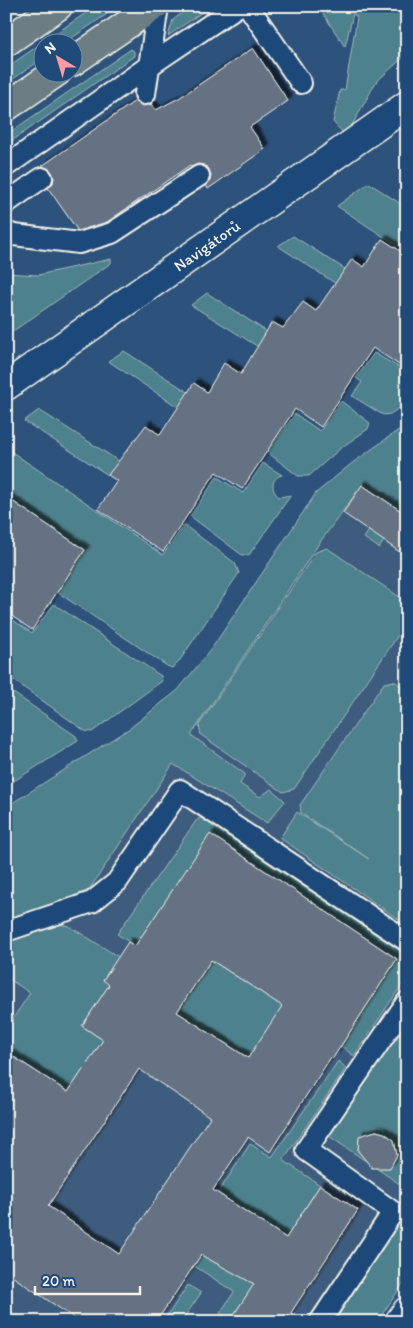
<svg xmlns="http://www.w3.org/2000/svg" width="413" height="1328" font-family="Itim,sans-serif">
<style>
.built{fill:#3e5c7e}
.green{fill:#4e818d;stroke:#a1b9ba;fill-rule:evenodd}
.building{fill:#657284;stroke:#f4f1e8;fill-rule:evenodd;filter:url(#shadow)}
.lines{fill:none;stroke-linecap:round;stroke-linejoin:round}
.service-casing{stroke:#f4f1e8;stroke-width:24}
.minor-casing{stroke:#f4f1e8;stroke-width:31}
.primary-casing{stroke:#f4f1e8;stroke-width:31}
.service{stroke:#1f4a7a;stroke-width:20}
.minor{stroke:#1f4a7a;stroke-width:28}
.primary{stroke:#6c7e84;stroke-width:28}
.labels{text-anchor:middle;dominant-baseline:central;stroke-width:5;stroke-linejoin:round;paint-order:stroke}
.street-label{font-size:16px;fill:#f4f1e8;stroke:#1f4a7a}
</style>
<defs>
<filter id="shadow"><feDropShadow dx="4.5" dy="-4.5" stdDeviation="1" flood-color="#0009"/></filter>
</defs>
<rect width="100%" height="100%" fill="#2d527c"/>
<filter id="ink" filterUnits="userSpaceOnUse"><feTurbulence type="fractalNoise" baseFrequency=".02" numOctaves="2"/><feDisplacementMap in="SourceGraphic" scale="10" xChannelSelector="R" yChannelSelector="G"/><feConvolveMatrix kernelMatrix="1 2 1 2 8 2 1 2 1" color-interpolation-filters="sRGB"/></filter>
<g filter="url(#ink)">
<path class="built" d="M 407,439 L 407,1253 L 361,1322 L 6,1322 L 6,827 L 142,743 L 266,583 Z"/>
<g class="green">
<path d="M 96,6 L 119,6 L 66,42 L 43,42 Z"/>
<path d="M 191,6 L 211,6 L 168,36 L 173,20 Z"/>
<path d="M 318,6 L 407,6 L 407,54 L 376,82 L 346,136 L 333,122 L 340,90 L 345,90 L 357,17 L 353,14 L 345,47 Z"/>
<path d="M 42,43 L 42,59 L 6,84 L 6,68 Z"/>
<path d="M 131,49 L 134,51 L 134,56 L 6,145 L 6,135 Z"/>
<path d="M 369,183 L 407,208 L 407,252 L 337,206 Z"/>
<path d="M 293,236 L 345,269 L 344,289 L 278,246 Z"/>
<path d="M 111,259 L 111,263 L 6,336 L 6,273 L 38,275 Z"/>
<path d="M 207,293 L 275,337 L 265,351 L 191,305 Z"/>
<path d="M 124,351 L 188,392 L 187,413 L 108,361 Z"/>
<path d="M 374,353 L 400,368 L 407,358 L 402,370 L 407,375 L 407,403 L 390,414 L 383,415 L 352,396 L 362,382 L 356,378 Z"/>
<path d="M 341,401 L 370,423 L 368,429 L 342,447 L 309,476 L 298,476 L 267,452 L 295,414 L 320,431 Z"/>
<path d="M 39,410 L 119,461 L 108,475 L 24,421 Z"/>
<path d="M 407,424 L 407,508 L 379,548 L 364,538 L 388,502 L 362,485 L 320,542 L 191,735 L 245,774 L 240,784 L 260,797 L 271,789 L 285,801 L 267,823 L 173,764 L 89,890 L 6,922 L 6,807 L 130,728 L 178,690 L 212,648 L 316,493 L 351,464 Z"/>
<path d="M 6,448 L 163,555 L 184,525 L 235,563 L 239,573 L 178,663 L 172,668 L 167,666 L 57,592 L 85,550 L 6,497 Z"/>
<path d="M 263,463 L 282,475 C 270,478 271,491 279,497 L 291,495 L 249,555 L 242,555 L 190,516 L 217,477 L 243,493 Z"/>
<path d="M 327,548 L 407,602 L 407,622 L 294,789 L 283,792 L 201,735 L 199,725 L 316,552 Z"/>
<path d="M 54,604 L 161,676 L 162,681 L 92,732 L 85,731 L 6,675 L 7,616 L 32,633 Z"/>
<path d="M 394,681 L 407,690 L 407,925 L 280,838 L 297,812 L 369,859 L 301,813 L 300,805 L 384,683 Z"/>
<path d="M 6,688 L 76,736 L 78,741 L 9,784 L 6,784 Z"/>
<path d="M 203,816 L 407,949 L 407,977 L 354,1056 L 341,1046 L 397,959 L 210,835 L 135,946 L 117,934 L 196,821 Z"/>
<path d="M 54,923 L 69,926 L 125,961 L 82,1026 L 103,1040 L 68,1092 L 6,1052 L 6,1029 L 30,993 L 6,977 L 6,943 Z"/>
<path d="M 211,960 L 283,1006 L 249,1058 L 177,1012 Z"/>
<path d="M 407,1014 L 407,1189 L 326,1134 ZM 376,1131 C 397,1135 403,1154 387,1168 C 374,1168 367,1161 358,1151 C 359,1135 362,1135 376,1131 Z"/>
<path d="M 338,1061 L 346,1068 L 283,1160 L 320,1185 L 286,1238 L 218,1193 L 250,1144 L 272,1157 Z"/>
<path d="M 407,1192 L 407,1278 L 377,1322 L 323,1322 Z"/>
<path d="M 191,1235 L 211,1260 L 221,1266 L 226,1260 L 257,1280 L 230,1320 L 220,1313 L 234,1292 L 178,1255 Z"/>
<path d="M 188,1285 L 201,1293 L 181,1322 L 163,1322 Z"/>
</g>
<g class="building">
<path d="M 253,48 L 288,101 L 250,127 L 265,149 L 208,189 L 206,185 L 210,181 L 211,176 L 209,169 L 204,165 L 198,164 L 191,167 L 190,165 L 107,222 L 78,231 L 48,188 L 53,183 L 54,178 L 52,172 L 47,168 L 42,166 L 135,101 L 143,106 L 151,104 L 156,110 L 179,98 Z"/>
<path d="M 382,239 L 407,255 L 407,370 L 373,348 L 321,427 L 295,409 L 242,489 L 216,472 L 163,552 L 98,509 L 117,481 L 108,475 L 146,425 L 160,435 L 194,383 L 207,392 L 224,363 L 241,374 L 272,322 L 283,328 L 303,302 L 316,311 L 352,259 L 364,267 Z"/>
<path d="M 362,485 L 407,515 L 407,557 L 343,513 Z"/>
<path d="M 6,497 L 85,550 L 32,630 L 6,612 Z"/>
<path d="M 210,834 L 397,959 L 333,1058 L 331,1057 L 270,1152 L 248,1137 L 213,1190 L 286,1238 L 320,1185 L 358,1210 L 285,1322 L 229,1322 L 254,1284 L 201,1255 L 156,1322 L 80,1322 L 6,1272 L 6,1052 L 68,1092 L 103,1040 L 82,1026 L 109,985 L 103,980 L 128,942 L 135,946 ZM 211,960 L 282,1006 L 248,1058 L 177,1012 ZM 139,1069 L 210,1117 L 119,1254 L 48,1206 Z"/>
<path d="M 376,1131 L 384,1133 L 394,1140 L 397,1155 L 390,1168 L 372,1168 L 358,1151 L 359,1136 Z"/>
</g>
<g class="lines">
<g class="service-casing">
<g id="service">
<path d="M 248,6 L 301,83"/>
<path d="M 145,94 L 158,6"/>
<path d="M 6,166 L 149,66 L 238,6"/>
<path d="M 6,203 L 42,178"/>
<path d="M 6,232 L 14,235 L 79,243 L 112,233 L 199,176"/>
<path d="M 6,931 L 92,902 L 117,882 L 180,790 L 407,941"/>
<path d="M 320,1322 L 393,1212 L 306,1150 L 407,1002"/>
</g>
</g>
<g class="minor-casing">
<g id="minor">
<path id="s1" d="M 6,386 L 407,105"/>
<path d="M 399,1322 L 407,1311"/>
</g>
</g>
<g class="primary-casing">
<g id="primary">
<path d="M 6,42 L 58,6"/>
<path d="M 72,62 L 154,6"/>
<path d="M 6,107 L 57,72"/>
</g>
</g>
<use href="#service" class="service"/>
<use href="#minor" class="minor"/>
<use href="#primary" class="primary"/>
</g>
</g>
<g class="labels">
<g class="street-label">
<text stroke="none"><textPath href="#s1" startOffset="245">Navigátorů</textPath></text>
</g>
</g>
<rect width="413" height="1328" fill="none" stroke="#1f4a7a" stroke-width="25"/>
<rect x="12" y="12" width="388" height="1303" fill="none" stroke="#f4f1e8" stroke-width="2" filter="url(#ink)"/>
<g transform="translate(58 58) rotate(322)"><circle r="24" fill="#1f4a7a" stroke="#748da6"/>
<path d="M0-4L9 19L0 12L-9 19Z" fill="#ff9aa2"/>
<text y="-8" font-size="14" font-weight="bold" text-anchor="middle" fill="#f4f1e8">N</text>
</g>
<path d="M35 1286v8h105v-8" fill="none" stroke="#f4f1e8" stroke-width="2.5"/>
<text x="42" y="1286" font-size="15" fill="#f4f1e8" stroke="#1f4a7a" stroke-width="4" paint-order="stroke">20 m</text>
</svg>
